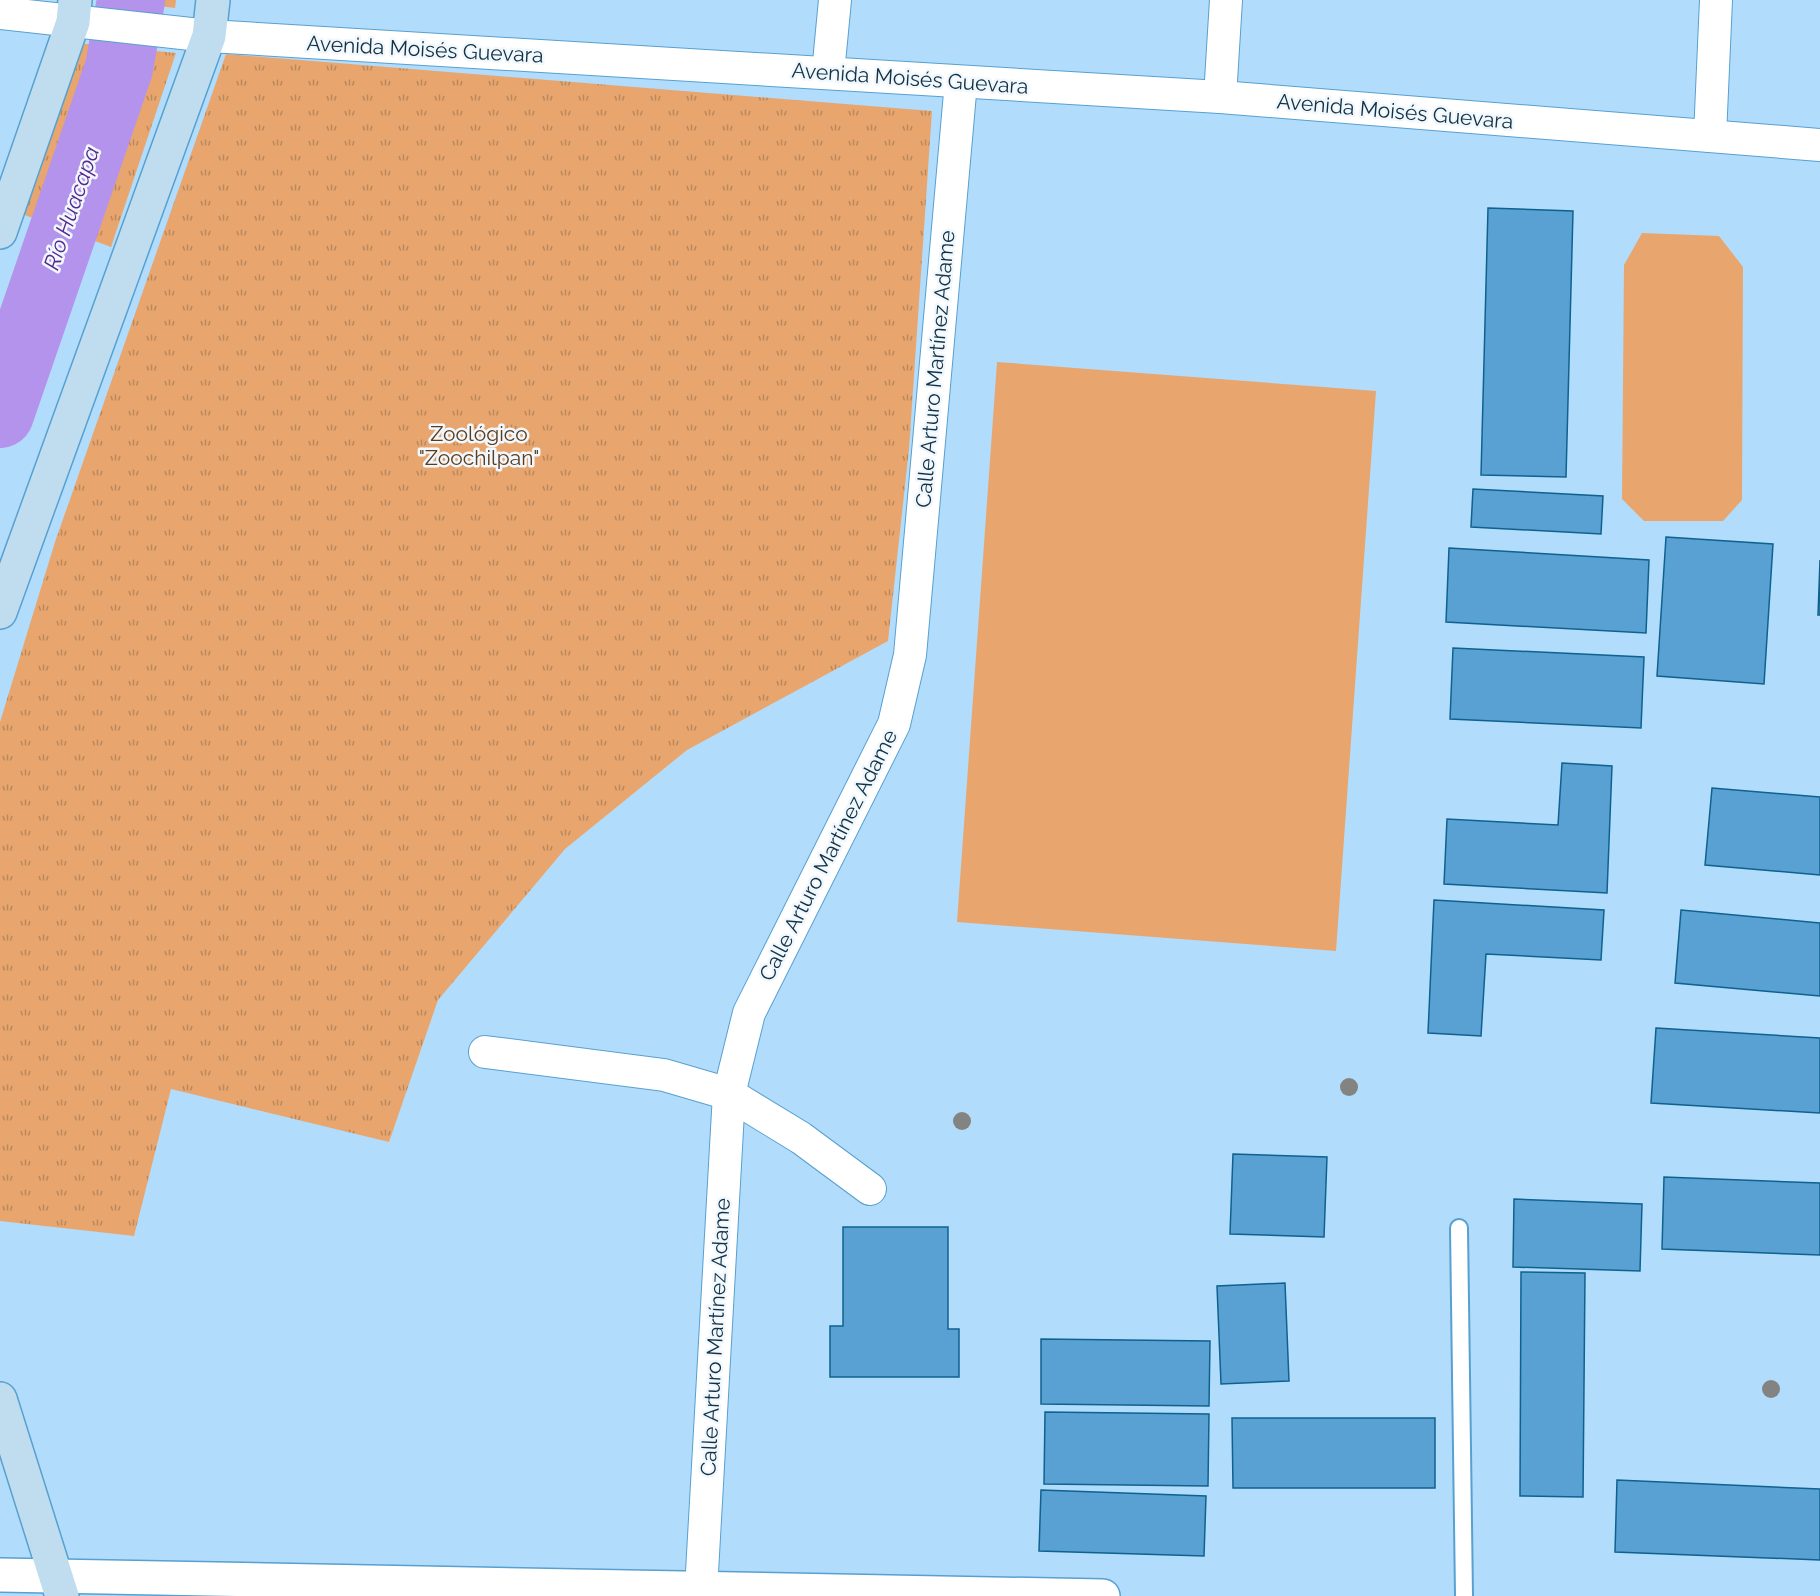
<svg xmlns="http://www.w3.org/2000/svg" width="1820" height="1596" font-family="Raleway,sans-serif">
<style>
.park{fill:url(#park-tufts)}
.pitch{fill:#e8a66e}
.lines{fill:none;stroke-linecap:round;stroke-linejoin:round}
.river{stroke:#b393eb;stroke-width:68}
.building{fill:#59a1d2;stroke:#0f628f;stroke-width:1.5}
.service-casing{stroke:#57a0d0;stroke-width:20}
.minor-casing{stroke:#57a0d0;stroke-width:34}
.tertiary-casing{stroke:#57a0d0;stroke-width:36}
.secondary-casing{stroke:#57a0d0;stroke-width:36}
.service{stroke:#fff;stroke-width:16}
.minor{stroke:#fff;stroke-width:32}
.tertiary{stroke:#fff;stroke-width:33}
.secondary{stroke:#c0ddef;stroke-width:33}
.tree{fill:#838381}
.labels{text-anchor:middle;dominant-baseline:central;stroke-width:5;stroke-linejoin:round;paint-order:stroke}
.street-label{font-size:21px;fill:#123144;stroke:#f1f8fd}
.park-label{font-size:21px;fill:#5c3b1e;stroke:#f1f8fd}
.water-label{font-size:22px;font-style:italic;fill:#56278d;stroke:#f1f8fd}
</style>
<defs>
<pattern id="park-tufts" width="24" height="20" patternUnits="userSpaceOnUse" patternTransform="scale(1.5)"><rect width="24" height="20" fill="#e8a66e"/><path d="M3 7l-1-3M5 7V3M7 7l1-3M15 17l-1-3M17 17v-4M19 17l1-3" fill="none" stroke="#bb885c"/></pattern>
</defs>
<rect width="100%" height="100%" fill="#b2dcfb"/>
<g class="park">
<path d="M 113,0 L 176,0 L 175,8 Z"/>
<path d="M 78,43 L 176,53 L 111,247 L 22,214 Z"/>
<path d="M 226,54 L 932,111 L 909,449 L 888,641 L 687,750 L 565,849 L 438,1000 L 389,1142 L 171,1089 L 134,1236 L 0,1221 L 0,722 L 55,542 Z"/>
</g>
<g class="pitch">
<path d="M 1642,233 L 1719,236 L 1743,267 L 1742,500 L 1723,521 L 1644,521 L 1622,499 L 1624,265 Z"/>
<path d="M 997,362 L 1376,391 L 1336,951 L 957,922 Z"/>
</g>
<g class="lines">
<path class="river" d="M 0,414 L 119,68 L 131,0"/>
</g>
<g class="building">
<path d="M 1488,208 L 1573,211 L 1566,477 L 1481,475 Z"/>
<path d="M 1473,489 L 1603,496 L 1601,534 L 1471,527 Z"/>
<path d="M 1666,537 L 1773,544 L 1764,684 L 1657,676 Z"/>
<path d="M 1449,548 L 1649,560 L 1646,633 L 1446,622 Z"/>
<path d="M 1820,560 L 1820,615 L 1818,615 Z"/>
<path d="M 1453,648 L 1644,657 L 1641,728 L 1450,719 Z"/>
<path d="M 1562,763 L 1612,766 L 1607,893 L 1444,884 L 1447,819 L 1558,825 Z"/>
<path d="M 1712,788 L 1820,797 L 1820,875 L 1705,865 Z"/>
<path d="M 1434,900 L 1604,910 L 1601,960 L 1486,954 L 1481,1036 L 1428,1033 Z"/>
<path d="M 1681,910 L 1820,923 L 1820,996 L 1675,983 Z"/>
<path d="M 1656,1028 L 1820,1038 L 1820,1113 L 1651,1103 Z"/>
<path d="M 1233,1154 L 1327,1157 L 1324,1237 L 1230,1234 Z"/>
<path d="M 1664,1177 L 1820,1183 L 1820,1255 L 1662,1249 Z"/>
<path d="M 1514,1199 L 1642,1204 L 1640,1271 L 1513,1267 Z"/>
<path d="M 843,1227 L 948,1227 L 948,1329 L 959,1329 L 959,1377 L 830,1377 L 830,1326 L 843,1326 Z"/>
<path d="M 1521,1272 L 1585,1273 L 1583,1497 L 1520,1496 Z"/>
<path d="M 1285,1283 L 1289,1381 L 1221,1384 L 1217,1286 Z"/>
<path d="M 1041,1339 L 1210,1341 L 1209,1406 L 1041,1404 Z"/>
<path d="M 1045,1412 L 1209,1414 L 1208,1486 L 1044,1484 Z"/>
<path d="M 1232,1418 L 1435,1418 L 1435,1488 L 1233,1488 Z"/>
<path d="M 1617,1480 L 1820,1489 L 1820,1560 L 1615,1552 Z"/>
<path d="M 1041,1490 L 1206,1496 L 1204,1556 L 1039,1551 Z"/>
</g>
<g class="lines">
<g class="service-casing">
<path id="service" d="M 1459,1228 L 1464,1596"/>
</g>
<g class="minor-casing">
<g id="minor">
<path d="M 0,13 L 209,36 L 1220,97 L 1820,145"/>
<path d="M 828,73 L 835,0"/>
<path d="M 1220,97 L 1226,0"/>
<path d="M 1710,136 L 1716,0"/>
<path d="M 485,1052 L 664,1075 L 729,1094 L 801,1138 L 870,1189"/>
<path d="M 701,1590 L 729,1094 L 749,1013 L 894,724 L 910,655 L 961,82"/>
</g>
</g>
<g class="tertiary-casing">
<path id="tertiary" d="M 0,1575 L 1103,1596"/>
</g>
<g class="secondary-casing">
<g id="secondary">
<path d="M 0,232 L 73,22 L 75,0"/>
<path d="M 0,612 L 209,36 L 213,0"/>
<path d="M 0,1399 L 62,1596"/>
</g>
</g>
<use href="#service" class="service"/>
<use href="#minor" class="minor"/>
<use href="#tertiary" class="tertiary"/>
<use href="#secondary" class="secondary"/>
</g>
<g class="tree">
<circle cx="1349" cy="1087" r="9"/>
<circle cx="962" cy="1121" r="9"/>
<circle cx="1771" cy="1389" r="9"/>
</g>
<g class="labels">
<g class="street-label">
<text transform="translate(425 49) rotate(3)">Avenida Moisés Guevara</text>
<text transform="translate(910 78) rotate(4)">Avenida Moisés Guevara</text>
<text transform="translate(1395 111) rotate(5)">Avenida Moisés Guevara</text>
<text transform="translate(935 369) rotate(-85)">Calle Arturo Martínez Adame</text>
<text transform="translate(828 855) rotate(-63)">Calle Arturo Martínez Adame</text>
<text transform="translate(715 1337) rotate(-87)">Calle Arturo Martínez Adame</text>
</g>
<g class="park-label">
<text x="479" y="433">Zoológico<tspan x="479" dy="24">"Zoochilpan"</tspan></text>
</g>
<g class="water-label">
<text transform="translate(71 208) rotate(-71)">Río Huacapa</text>
</g>
</g>
</svg>
